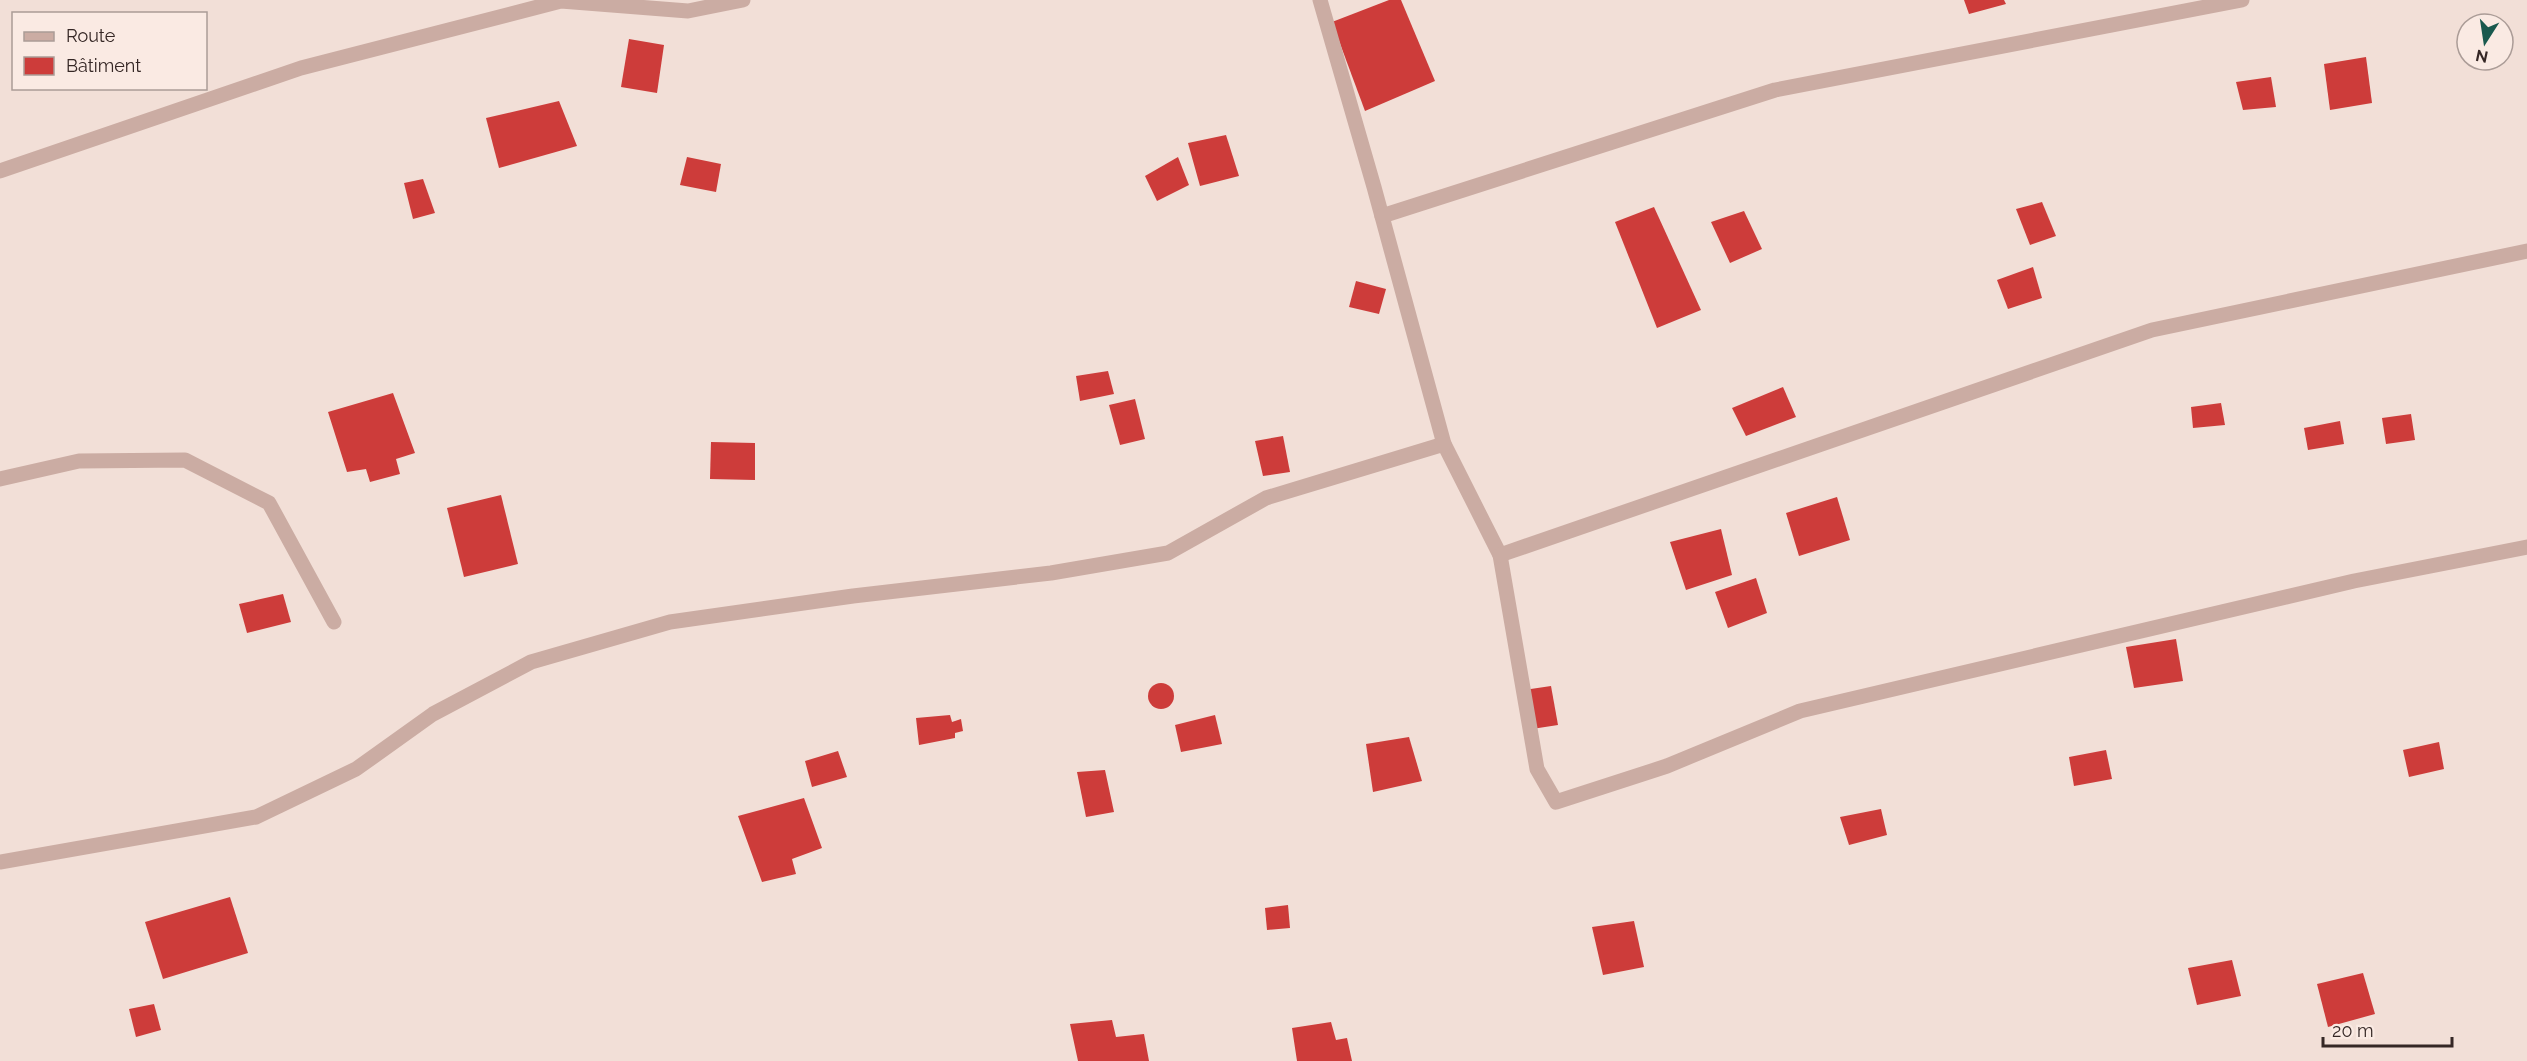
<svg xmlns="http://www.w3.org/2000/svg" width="2527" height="1061" font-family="Raleway,sans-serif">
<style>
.building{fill:#cd3c3a}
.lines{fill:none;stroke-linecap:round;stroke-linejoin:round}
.minor{stroke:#cbaca3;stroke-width:15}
</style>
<rect width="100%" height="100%" fill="#f2dfd7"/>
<g class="building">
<path d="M 1389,0 L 1401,0 L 1435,81 L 1365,111 L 1332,22 Z"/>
<path d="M 1964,0 L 2004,0 L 2006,4 L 1969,14 Z"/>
<path d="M 629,39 L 664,45 L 657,93 L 621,87 Z"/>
<path d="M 2366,57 L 2372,103 L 2330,110 L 2324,64 Z"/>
<path d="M 2271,77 L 2276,107 L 2243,110 L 2236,82 Z"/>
<path d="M 559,101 L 577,146 L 499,168 L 486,118 Z"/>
<path d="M 1226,135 L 1239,176 L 1200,186 L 1188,143 Z"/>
<path d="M 687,157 L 721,164 L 716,192 L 680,185 Z"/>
<path d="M 1178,157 L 1189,185 L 1157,201 L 1145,176 Z"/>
<path d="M 423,179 L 435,213 L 413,219 L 404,183 Z"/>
<path d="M 2042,202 L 2056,236 L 2030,245 L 2016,209 Z"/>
<path d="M 1654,207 L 1701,310 L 1657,328 L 1615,222 Z"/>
<path d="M 1744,211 L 1762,249 L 1730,263 L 1711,222 Z"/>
<path d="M 2033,267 L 2042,298 L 2008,309 L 1997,280 Z"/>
<path d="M 1356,281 L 1386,289 L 1379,314 L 1349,307 Z"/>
<path d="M 1108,371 L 1114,394 L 1080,401 L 1076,376 Z"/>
<path d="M 1783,387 L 1796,417 L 1746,436 L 1732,408 Z"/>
<path d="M 393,393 L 415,453 L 396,459 L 400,474 L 370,482 L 366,469 L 347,472 L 328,412 Z"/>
<path d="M 1135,399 L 1145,439 L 1120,445 L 1109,405 Z"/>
<path d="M 2221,403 L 2225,425 L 2193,428 L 2191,407 Z"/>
<path d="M 2411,414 L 2415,440 L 2386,444 L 2382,418 Z"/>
<path d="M 2340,421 L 2344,444 L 2308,450 L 2304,428 Z"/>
<path d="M 1283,436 L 1290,472 L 1263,476 L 1255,441 Z"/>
<path d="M 711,442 L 755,443 L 755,480 L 710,479 Z"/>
<path d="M 501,495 L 518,564 L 464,577 L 447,508 Z"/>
<path d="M 1837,497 L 1850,540 L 1799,556 L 1786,513 Z"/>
<path d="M 1721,529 L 1732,575 L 1686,590 L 1670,542 Z"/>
<path d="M 1756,578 L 1767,613 L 1728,628 L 1715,592 Z"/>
<path d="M 283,594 L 291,622 L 247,633 L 239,604 Z"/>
<path d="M 2176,639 L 2183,681 L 2134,688 L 2126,647 Z"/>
<circle cx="1161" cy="696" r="13"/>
<path d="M 1551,686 L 1558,725 L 1532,729 L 1524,690 Z"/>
<path d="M 950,715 L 952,722 L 961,719 L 963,731 L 955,733 L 955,738 L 919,745 L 916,718 Z"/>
<path d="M 1215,715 L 1222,744 L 1181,752 L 1175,725 Z"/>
<path d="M 1409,737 L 1422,781 L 1373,792 L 1366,744 Z"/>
<path d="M 2439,742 L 2444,769 L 2409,777 L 2403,750 Z"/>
<path d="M 2106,750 L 2112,779 L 2074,786 L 2069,757 Z"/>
<path d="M 838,751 L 847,777 L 812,787 L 805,761 Z"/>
<path d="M 1105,770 L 1114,812 L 1086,817 L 1077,772 Z"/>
<path d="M 804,798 L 822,848 L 792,859 L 796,874 L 762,882 L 738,816 Z"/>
<path d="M 1881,809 L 1887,835 L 1849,845 L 1840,817 Z"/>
<path d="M 230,897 L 248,953 L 163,979 L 145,922 Z"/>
<path d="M 1288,905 L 1290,928 L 1267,930 L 1265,908 Z"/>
<path d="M 1634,921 L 1644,967 L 1603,975 L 1592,927 Z"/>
<path d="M 2232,960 L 2241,996 L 2197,1005 L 2188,968 Z"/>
<path d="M 2363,973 L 2375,1014 L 2328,1027 L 2317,984 Z"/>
<path d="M 154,1004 L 161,1030 L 136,1037 L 129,1009 Z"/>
<path d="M 1112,1020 L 1116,1037 L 1144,1034 L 1149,1061 L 1078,1061 L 1070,1024 Z"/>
<path d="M 1331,1022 L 1336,1040 L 1347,1038 L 1352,1061 L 1297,1061 L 1292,1028 Z"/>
</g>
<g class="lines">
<g class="minor">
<path d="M 1320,0 L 1374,187 L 1444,444 L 1500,555 L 1537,769 L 1556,802 L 1667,766 L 1800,711 L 2354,581 L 2527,547"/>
<path d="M 0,171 L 301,68 L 561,1 L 688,11 L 743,0"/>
<path d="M 1382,216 L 1775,90 L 2242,0"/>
<path d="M 0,479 L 79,461 L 185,460 L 269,503 L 334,622"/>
<path d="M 1500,555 L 2152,330 L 2527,251"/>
<path d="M 0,862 L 256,817 L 356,769 L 433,714 L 531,662 L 670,622 L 853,596 L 1051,573 L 1168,553 L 1266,498 L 1444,444"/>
</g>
</g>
<rect x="12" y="12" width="195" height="78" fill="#faeae3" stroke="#ab9c97" stroke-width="1.5"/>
<rect x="24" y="32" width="30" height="9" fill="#cbaca3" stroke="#ab9c97" stroke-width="1.5"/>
<text x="66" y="42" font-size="18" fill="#352725">Route</text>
<rect x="24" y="57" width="30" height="18" fill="#cd3c3a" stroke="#ab9c97" stroke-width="1.5"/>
<text x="66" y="72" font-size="18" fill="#352725">Bâtiment</text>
<g transform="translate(2485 42) rotate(192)"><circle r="28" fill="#faeae3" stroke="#ab9c97" stroke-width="1.5"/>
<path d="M0-4.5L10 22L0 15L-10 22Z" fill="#19594e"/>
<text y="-9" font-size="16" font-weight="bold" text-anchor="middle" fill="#352725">N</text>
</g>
<path d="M2323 1037v9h129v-9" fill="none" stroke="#352725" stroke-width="3"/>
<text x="2332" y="1037" font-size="18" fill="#352725" stroke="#faeae3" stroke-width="4.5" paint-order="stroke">20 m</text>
</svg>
